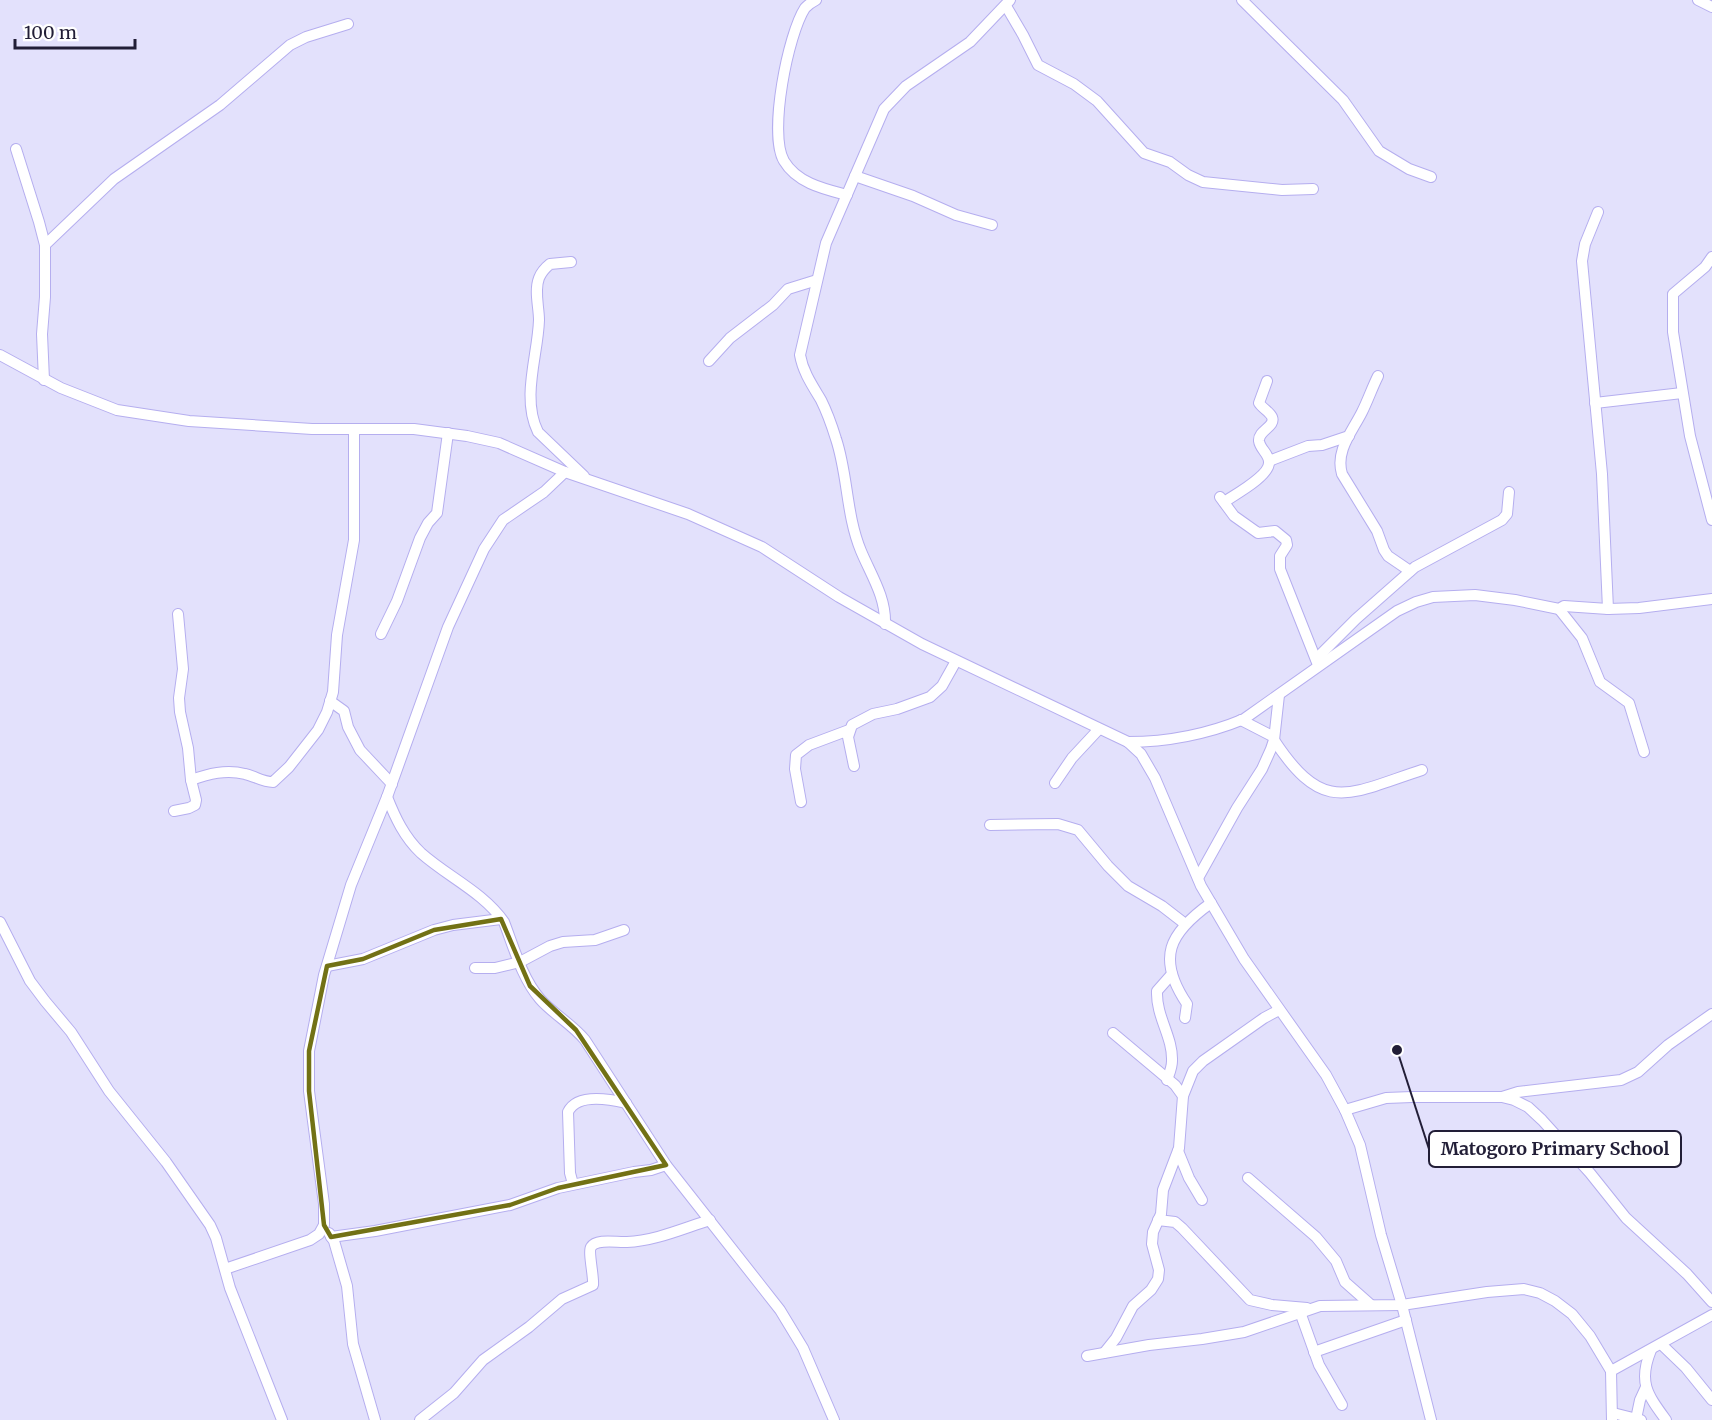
<svg xmlns="http://www.w3.org/2000/svg" width="1712" height="1420" font-family="Merriweather,serif">
<style>
.lines{fill:none;stroke-linecap:round;stroke-linejoin:round}
.minor-casing{stroke:#b5aeef;stroke-width:12}
.minor{stroke:#fff;stroke-width:10}
.marked{fill:none;stroke:#727115;stroke-width:4.5;stroke-linejoin:round}
.leader{fill:none;stroke:#221e37;stroke-width:2}
.callout-dot{fill:#221e37;stroke:#fff;stroke-width:2}
.callout{fill:#fff;stroke:#221e37;stroke-width:2}
.callout-label{font-size:18px;text-anchor:middle;font-weight:bold;fill:#221e37}
</style>
<rect width="100%" height="100%" fill="#e3e1fc"/>
<g class="lines">
<g class="minor-casing">
<g id="minor">
<path d="M 816,0 C 812,2 808,5 805,8 C 788,34 768,134 784,161 C 797,183 824,189 847,195"/>
<path d="M 1242,0 L 1343,100 L 1379,151 L 1409,169 L 1431,177"/>
<path d="M 1698,0 L 1712,7"/>
<path d="M 1006,6 L 1023,35 L 1038,65 L 1074,84 L 1097,101 L 1144,153 L 1170,162 L 1188,175 L 1203,182 L 1282,190 L 1313,189"/>
<path d="M 16,149 L 39,222 L 45,245 L 45,297 L 42,334 L 44,380"/>
<path d="M 855,176 L 913,196 L 956,215 L 992,225"/>
<path d="M 1598,212 L 1585,244 L 1582,261 L 1602,474 L 1608,609"/>
<path d="M 45,245 L 114,179 L 220,105 L 290,45 L 306,37 L 348,24"/>
<path d="M 1712,257 L 1705,267 L 1673,294 L 1673,332 L 1690,436 L 1712,520"/>
<path d="M 571,262 L 550,264 C 545,268 541,273 539,278 C 534,291 539,307 539,320 C 538,355 521,398 538,432 L 584,476"/>
<path d="M 0,355 L 61,388 L 117,410 L 189,421 L 312,429 L 414,429 L 467,436 L 499,443 L 565,472 L 688,514 L 762,547 L 839,597 L 922,644 L 1128,742 C 1166,742 1208,734 1244,719 L 1397,611 L 1416,602 L 1433,597 L 1475,595 L 1515,600 L 1559,609 L 1564,606 L 1608,609 L 1639,608 L 1712,599"/>
<path d="M 709,361 L 730,338 L 773,305 L 788,289 L 817,280"/>
<path d="M 1378,376 C 1372,388 1368,400 1362,412 C 1352,432 1335,451 1342,474 L 1377,531 L 1384,550 L 1388,556 L 1410,571"/>
<path d="M 1595,403 L 1682,393"/>
<path d="M 1269,461 L 1308,446 L 1322,445 L 1349,436"/>
<path d="M 1220,497 L 1234,516 L 1258,533 L 1275,531 L 1286,540 L 1287,545 L 1280,556 L 1280,569 L 1318,665"/>
<path d="M 1224,502 C 1234,495 1270,476 1269,462 C 1269,454 1260,449 1259,441 C 1258,430 1276,427 1272,417 C 1270,412 1262,408 1259,403 L 1267,381"/>
<path d="M 1559,609 L 1582,638 L 1600,682 L 1629,703 L 1644,752"/>
<path d="M 885,624 C 886,597 871,575 861,551 C 846,515 848,475 836,439 C 832,426 827,412 821,400 C 812,385 803,372 800,355 L 826,243 L 884,109 L 906,86 L 970,42 L 1010,0"/>
<path d="M 381,634 L 397,601 L 420,538 L 428,523 L 437,513 L 448,433"/>
<path d="M 1316,659 L 1356,619 L 1415,567 L 1502,520 L 1507,514 L 1509,492"/>
<path d="M 330,701 L 344,711 L 348,727 L 360,750 L 392,784"/>
<path d="M 1241,720 L 1274,737"/>
<path d="M 1274,740 C 1324,816 1348,794 1422,770"/>
<path d="M 1128,742 L 1141,754 L 1155,778 L 1201,886 L 1244,959 L 1326,1075 L 1345,1110 L 1360,1145 L 1381,1235 L 1402,1305 L 1431,1420"/>
<path d="M 854,766 L 848,737 L 852,725 L 873,714 L 897,709 L 930,697 L 942,686 L 956,661"/>
<path d="M 191,780 C 208,774 226,769 245,774 C 255,776 262,782 273,782 L 289,767 L 318,730 L 327,712 L 333,692 L 337,635 L 354,540 L 354,429"/>
<path d="M 1055,783 L 1072,758 L 1099,729"/>
<path d="M 387,797 C 395,817 404,837 421,853 C 448,877 483,892 504,922 C 514,948 522,978 540,999 C 553,1014 572,1024 585,1040 L 666,1165 L 780,1310 L 803,1348 L 834,1420"/>
<path d="M 801,802 L 795,769 L 796,755 L 809,745 L 849,730"/>
<path d="M 174,811 L 189,808 L 195,805 L 196,800 L 191,780 L 188,748 L 180,712 L 179,698 L 183,669 L 178,614"/>
<path d="M 990,825 L 1058,824 L 1078,830 L 1108,866 L 1128,886 L 1162,906 L 1184,923"/>
<path d="M 1198,878 L 1237,808 L 1262,769 L 1271,749 L 1274,740 L 1279,695"/>
<path d="M 0,922 L 30,981 L 45,1001 L 71,1032 L 109,1091 L 166,1162 L 210,1225 L 216,1238 L 230,1288 L 282,1420"/>
<path d="M 327,966 L 363,959 L 434,930 L 453,925 L 501,919"/>
<path d="M 475,968 L 495,968 L 520,962 L 550,946 L 563,942 L 595,940 L 624,930"/>
<path d="M 1185,1018 L 1187,1004 C 1156,958 1169,933 1211,903"/>
<path d="M 1113,1033 L 1175,1085 L 1183,1096"/>
<path d="M 1167,1080 C 1169,1074 1172,1068 1172,1061 C 1173,1037 1156,1017 1157,991 L 1172,974"/>
<path d="M 1502,1097 L 1518,1092 L 1621,1080 L 1638,1072 L 1668,1045 L 1712,1014"/>
<path d="M 1345,1110 L 1386,1098 L 1412,1097 L 1502,1097 L 1514,1100 L 1528,1107 L 1542,1120 L 1590,1173 L 1626,1218 L 1687,1274 L 1712,1302"/>
<path d="M 1178,1151 L 1189,1178 L 1202,1200"/>
<path d="M 1248,1178 L 1316,1237 L 1336,1261 L 1345,1282 L 1371,1305"/>
<path d="M 573,1184 L 570,1173 L 568,1112 C 577,1093 609,1099 626,1103"/>
<path d="M 1158,1220 L 1175,1222 L 1182,1228 L 1250,1300 L 1272,1305 L 1307,1308"/>
<path d="M 329,1233 L 334,1241 L 347,1286 L 353,1344 L 375,1420"/>
<path d="M 331,1237 L 375,1231 L 510,1205 L 558,1188 L 634,1172 L 651,1170 L 666,1165"/>
<path d="M 225,1269 L 310,1240 L 319,1234 L 324,1225 L 324,1204 L 309,1091 L 309,1051 L 324,975 L 351,885 L 387,797 L 448,627 L 484,549 L 503,520 L 544,492 L 565,472"/>
<path d="M 1300,1312 L 1319,1365 L 1342,1405"/>
<path d="M 1661,1344 L 1686,1368 L 1712,1400"/>
<path d="M 1651,1350 C 1638,1382 1647,1394 1666,1420"/>
<path d="M 1314,1352 L 1406,1320"/>
<path d="M 1104,1353 L 1116,1338 L 1133,1306 L 1151,1290 L 1158,1279 L 1159,1270 L 1152,1244 L 1153,1232 L 1161,1214 L 1163,1190 L 1179,1148 L 1183,1096 L 1193,1071 L 1203,1061 L 1264,1018 L 1279,1010"/>
<path d="M 1087,1356 L 1149,1345 L 1202,1339 L 1244,1332 L 1320,1306 L 1402,1305 L 1487,1292 L 1524,1289 L 1540,1293 L 1555,1301 L 1572,1314 L 1590,1336 L 1611,1371 L 1612,1420"/>
<path d="M 1611,1371 L 1712,1315"/>
<path d="M 1613,1413 L 1641,1420"/>
<path d="M 1636,1419 L 1640,1400 L 1646,1387"/>
<path d="M 420,1420 L 454,1393 L 483,1360 L 529,1327 L 562,1299 L 593,1285 C 594,1277 588,1252 591,1247 C 597,1238 618,1243 627,1242 C 655,1241 684,1228 710,1220"/>
</g>
</g>
<use href="#minor" class="minor"/>
</g>
<path class="marked" d="M 501,919 L 530,986 L 576,1030 L 666,1165 L 558,1188 L 510,1205 L 331,1237 L 324,1225 L 309,1091 L 309,1051 L 327,966 L 363,959 L 434,930 Z"/>
<path class="leader" d="M1397 1050L1429 1149"/>
<circle class="callout-dot" cx="1397" cy="1050" r="6"/>
<rect class="callout" x="1429" y="1131" width="252" height="36" rx="6"/>
<g class="callout-label">
<text x="1555" y="1155">Matogoro Primary School</text>
</g>
<path d="M15 39v9h120v-9" fill="none" stroke="#221e37" stroke-width="3"/>
<text x="24" y="39" font-size="18" fill="#221e37" stroke="#ffffff" stroke-width="4.5" paint-order="stroke">100 m</text>
</svg>
